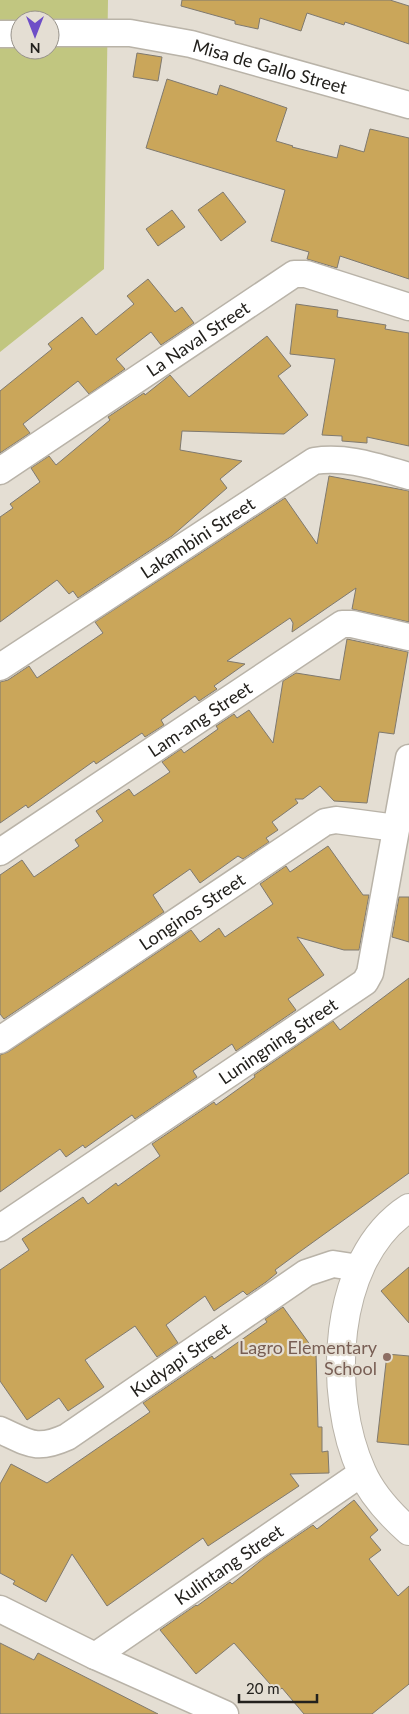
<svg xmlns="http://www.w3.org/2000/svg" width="409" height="1714" font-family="Lato,sans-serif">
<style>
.green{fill:#c1c680;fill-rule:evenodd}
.building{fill:#caa65a;stroke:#7f796f}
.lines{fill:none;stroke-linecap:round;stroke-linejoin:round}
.minor-casing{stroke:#b9b3a8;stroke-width:29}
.tertiary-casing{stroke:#b9b3a8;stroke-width:30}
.minor{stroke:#fff;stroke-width:26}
.tertiary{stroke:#fff;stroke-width:28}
.education-dot{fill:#8d6e63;stroke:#e4ded3;stroke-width:2}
.labels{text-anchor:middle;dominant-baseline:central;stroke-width:4.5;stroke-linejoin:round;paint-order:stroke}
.street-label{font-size:18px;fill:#23211d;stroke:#e4ded3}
.education-label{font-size:18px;fill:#785e54;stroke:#e4ded3;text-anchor:end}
</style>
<rect width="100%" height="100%" fill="#e4ded3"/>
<path class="green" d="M 0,0 L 108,0 L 104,269 L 0,352 ZM 20,20 L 50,20 L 50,50 L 20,50 Z"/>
<g class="building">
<path d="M 182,0 L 390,0 L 409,6 L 409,44 L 345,22 L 344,25 L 307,13 L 301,31 L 260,18 L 258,29 L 235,24 L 235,21 L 181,6 Z"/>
<path d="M 137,53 L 162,57 L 158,81 L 133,77 Z"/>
<path d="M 167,79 L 217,95 L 220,85 L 287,108 L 276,141 L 293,146 L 292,147 L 337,158 L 340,145 L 364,152 L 370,129 L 409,138 L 409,279 L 340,256 L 337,268 L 307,259 L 309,252 L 271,241 L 285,190 L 146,148 Z"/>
<path d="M 223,192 L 246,222 L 221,241 L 198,210 Z"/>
<path d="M 172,210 L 185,227 L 158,246 L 146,229 Z"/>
<path d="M 148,279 L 175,312 L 182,307 L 194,323 L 161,345 L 151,332 L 116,359 L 125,369 L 89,394 L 78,381 L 23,424 L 30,433 L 0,453 L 0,391 L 52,349 L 48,344 L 82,317 L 96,335 L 134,304 L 127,296 Z"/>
<path d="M 296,304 L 338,310 L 337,317 L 386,325 L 385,329 L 409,333 L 409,446 L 367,437 L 367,443 L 342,441 L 342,436 L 322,435 L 335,359 L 290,354 Z"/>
<path d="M 267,336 L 291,366 L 278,376 L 308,415 L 284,434 L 182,431 L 180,450 L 242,461 L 220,479 L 227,488 L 172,536 L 78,598 L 73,591 L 69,594 L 57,580 L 0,622 L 0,517 L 13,508 L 10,504 L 40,482 L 31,468 L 49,456 L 56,465 L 110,420 L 108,417 L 144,393 L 145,395 L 170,375 L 189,397 Z"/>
<path d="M 329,476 L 409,491 L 409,622 L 352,609 L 356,588 L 292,632 L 293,623 L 290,618 L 227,661 L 245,664 L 214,686 L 217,689 L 199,701 L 195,696 L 161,720 L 164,725 L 145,737 L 142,733 L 96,764 L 94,761 L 28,808 L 26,805 L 0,823 L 0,682 L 8,680 L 29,666 L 37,678 L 103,633 L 95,622 L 285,498 L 317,544 Z"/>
<path d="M 347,639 L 408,652 L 394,734 L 379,732 L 367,803 L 334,801 L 320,786 L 303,799 L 295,799 L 298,803 L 272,822 L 278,830 L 266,838 L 269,842 L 243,859 L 238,856 L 200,883 L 190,869 L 153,895 L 164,912 L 4,1019 L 0,1014 L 0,875 L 22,860 L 34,877 L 79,846 L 75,840 L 103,821 L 96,811 L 129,789 L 134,796 L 170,772 L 162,762 L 181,749 L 184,753 L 218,729 L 216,726 L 234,714 L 237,718 L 249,710 L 273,743 L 283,681 L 296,673 L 340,680 Z"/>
<path d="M 328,846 L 363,895 L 369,895 L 359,950 L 344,950 L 297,937 L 324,975 L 288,999 L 296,1010 L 236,1051 L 232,1044 L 193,1071 L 197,1077 L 135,1119 L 132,1115 L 85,1148 L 83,1145 L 66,1157 L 60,1149 L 0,1192 L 0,1055 L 8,1052 L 191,930 L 200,942 L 219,928 L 225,937 L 273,904 L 260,884 L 286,866 L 290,872 Z"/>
<path d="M 399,897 L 409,897 L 409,942 L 392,937 Z"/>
<path d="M 409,978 L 409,1173 L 298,1253 L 275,1270 L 277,1273 L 266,1282 L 247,1295 L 243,1291 L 214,1311 L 205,1296 L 166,1325 L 178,1343 L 157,1357 L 135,1326 L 85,1360 L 104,1387 L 68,1411 L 59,1398 L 27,1420 L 0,1381 L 0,1270 L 29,1250 L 22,1239 L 83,1197 L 88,1204 L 116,1183 L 118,1186 L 160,1156 L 152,1144 L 214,1102 L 216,1105 L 255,1077 L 254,1075 L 333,1021 L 340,1030 Z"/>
<path d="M 409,1267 L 409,1323 L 381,1291 Z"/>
<path d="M 283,1307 L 316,1353 L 318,1427 L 322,1427 L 322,1452 L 328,1451 L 329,1473 L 290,1474 L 299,1486 L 208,1546 L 203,1538 L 107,1606 L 72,1554 L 46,1602 L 13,1584 L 15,1581 L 0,1573 L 0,1484 L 11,1464 L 47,1483 L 150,1412 L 143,1403 L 212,1356 L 214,1359 L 267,1322 L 265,1319 Z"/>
<path d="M 387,1354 L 409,1356 L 409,1445 L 377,1442 Z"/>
<path d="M 354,1500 L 378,1530 L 370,1537 L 381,1550 L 369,1559 L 398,1596 L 409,1586 L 409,1684 L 372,1714 L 304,1714 L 282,1688 L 277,1692 L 234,1643 L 196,1674 L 160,1630 L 196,1605 L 197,1606 L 230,1582 L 232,1584 L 264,1558 L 313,1525 L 317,1529 Z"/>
<path d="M 0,1643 L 34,1660 L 38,1653 L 158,1714 L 0,1714 Z"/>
</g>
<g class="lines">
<g class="minor-casing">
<g id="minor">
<path id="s1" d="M 50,33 L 130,33 L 191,44 L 409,105"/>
<path d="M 0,34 L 20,34"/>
<path id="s2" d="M 0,471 L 294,274 L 306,274 L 409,307"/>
<path id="s3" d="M 0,667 L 314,461 C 347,456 377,467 409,476"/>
<path id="s4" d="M 0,852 L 342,624 L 352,624 L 409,637"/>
<path id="s5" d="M 0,1040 L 325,822 L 336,820 L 396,828"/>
<path id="s6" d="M 0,1228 L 365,982 L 370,973 L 409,758"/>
<path id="s7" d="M 0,1430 C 29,1443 36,1451 67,1437 L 306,1273 L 333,1264 L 359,1268"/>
<path d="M 0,1609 L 95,1656 L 225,1714"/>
<path id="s8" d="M 95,1656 L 362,1473"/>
</g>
</g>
<g class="tertiary-casing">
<path id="tertiary" d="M 409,1208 C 331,1258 327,1396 362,1472 C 372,1495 391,1515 409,1531"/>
</g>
<use href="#minor" class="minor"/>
<use href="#tertiary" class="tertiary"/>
</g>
<circle class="education-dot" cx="387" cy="1357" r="5"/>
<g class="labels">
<g class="street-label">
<text stroke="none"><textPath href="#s1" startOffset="224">Misa de Gallo Street</textPath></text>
<text stroke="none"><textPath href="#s2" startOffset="238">La Naval Street</textPath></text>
<text stroke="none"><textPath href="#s3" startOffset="236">Lakambini Street</textPath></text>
<text stroke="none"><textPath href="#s4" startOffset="240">Lam-ang Street</textPath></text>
<text stroke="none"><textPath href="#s5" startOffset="231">Longinos Street</textPath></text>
<text stroke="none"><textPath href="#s6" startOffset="335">Luningning Street</textPath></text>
<text stroke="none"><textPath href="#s7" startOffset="208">Kudyapi Street</textPath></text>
<text stroke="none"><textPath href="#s8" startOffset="162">Kulintang Street</textPath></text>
</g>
<g class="education-label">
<text x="377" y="1347">Lagro Elementary<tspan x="377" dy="21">School</tspan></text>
</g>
</g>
<g transform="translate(35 35) rotate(180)"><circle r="24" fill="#e4ded3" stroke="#97928a"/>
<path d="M0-4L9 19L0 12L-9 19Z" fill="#6e4ec7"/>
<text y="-8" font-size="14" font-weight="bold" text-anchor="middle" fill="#23211d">N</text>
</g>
<path d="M239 1694v8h78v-8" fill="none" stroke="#23211d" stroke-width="2.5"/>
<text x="246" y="1694" font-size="15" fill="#23211d" stroke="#e4ded3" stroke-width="4" paint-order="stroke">20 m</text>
</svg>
